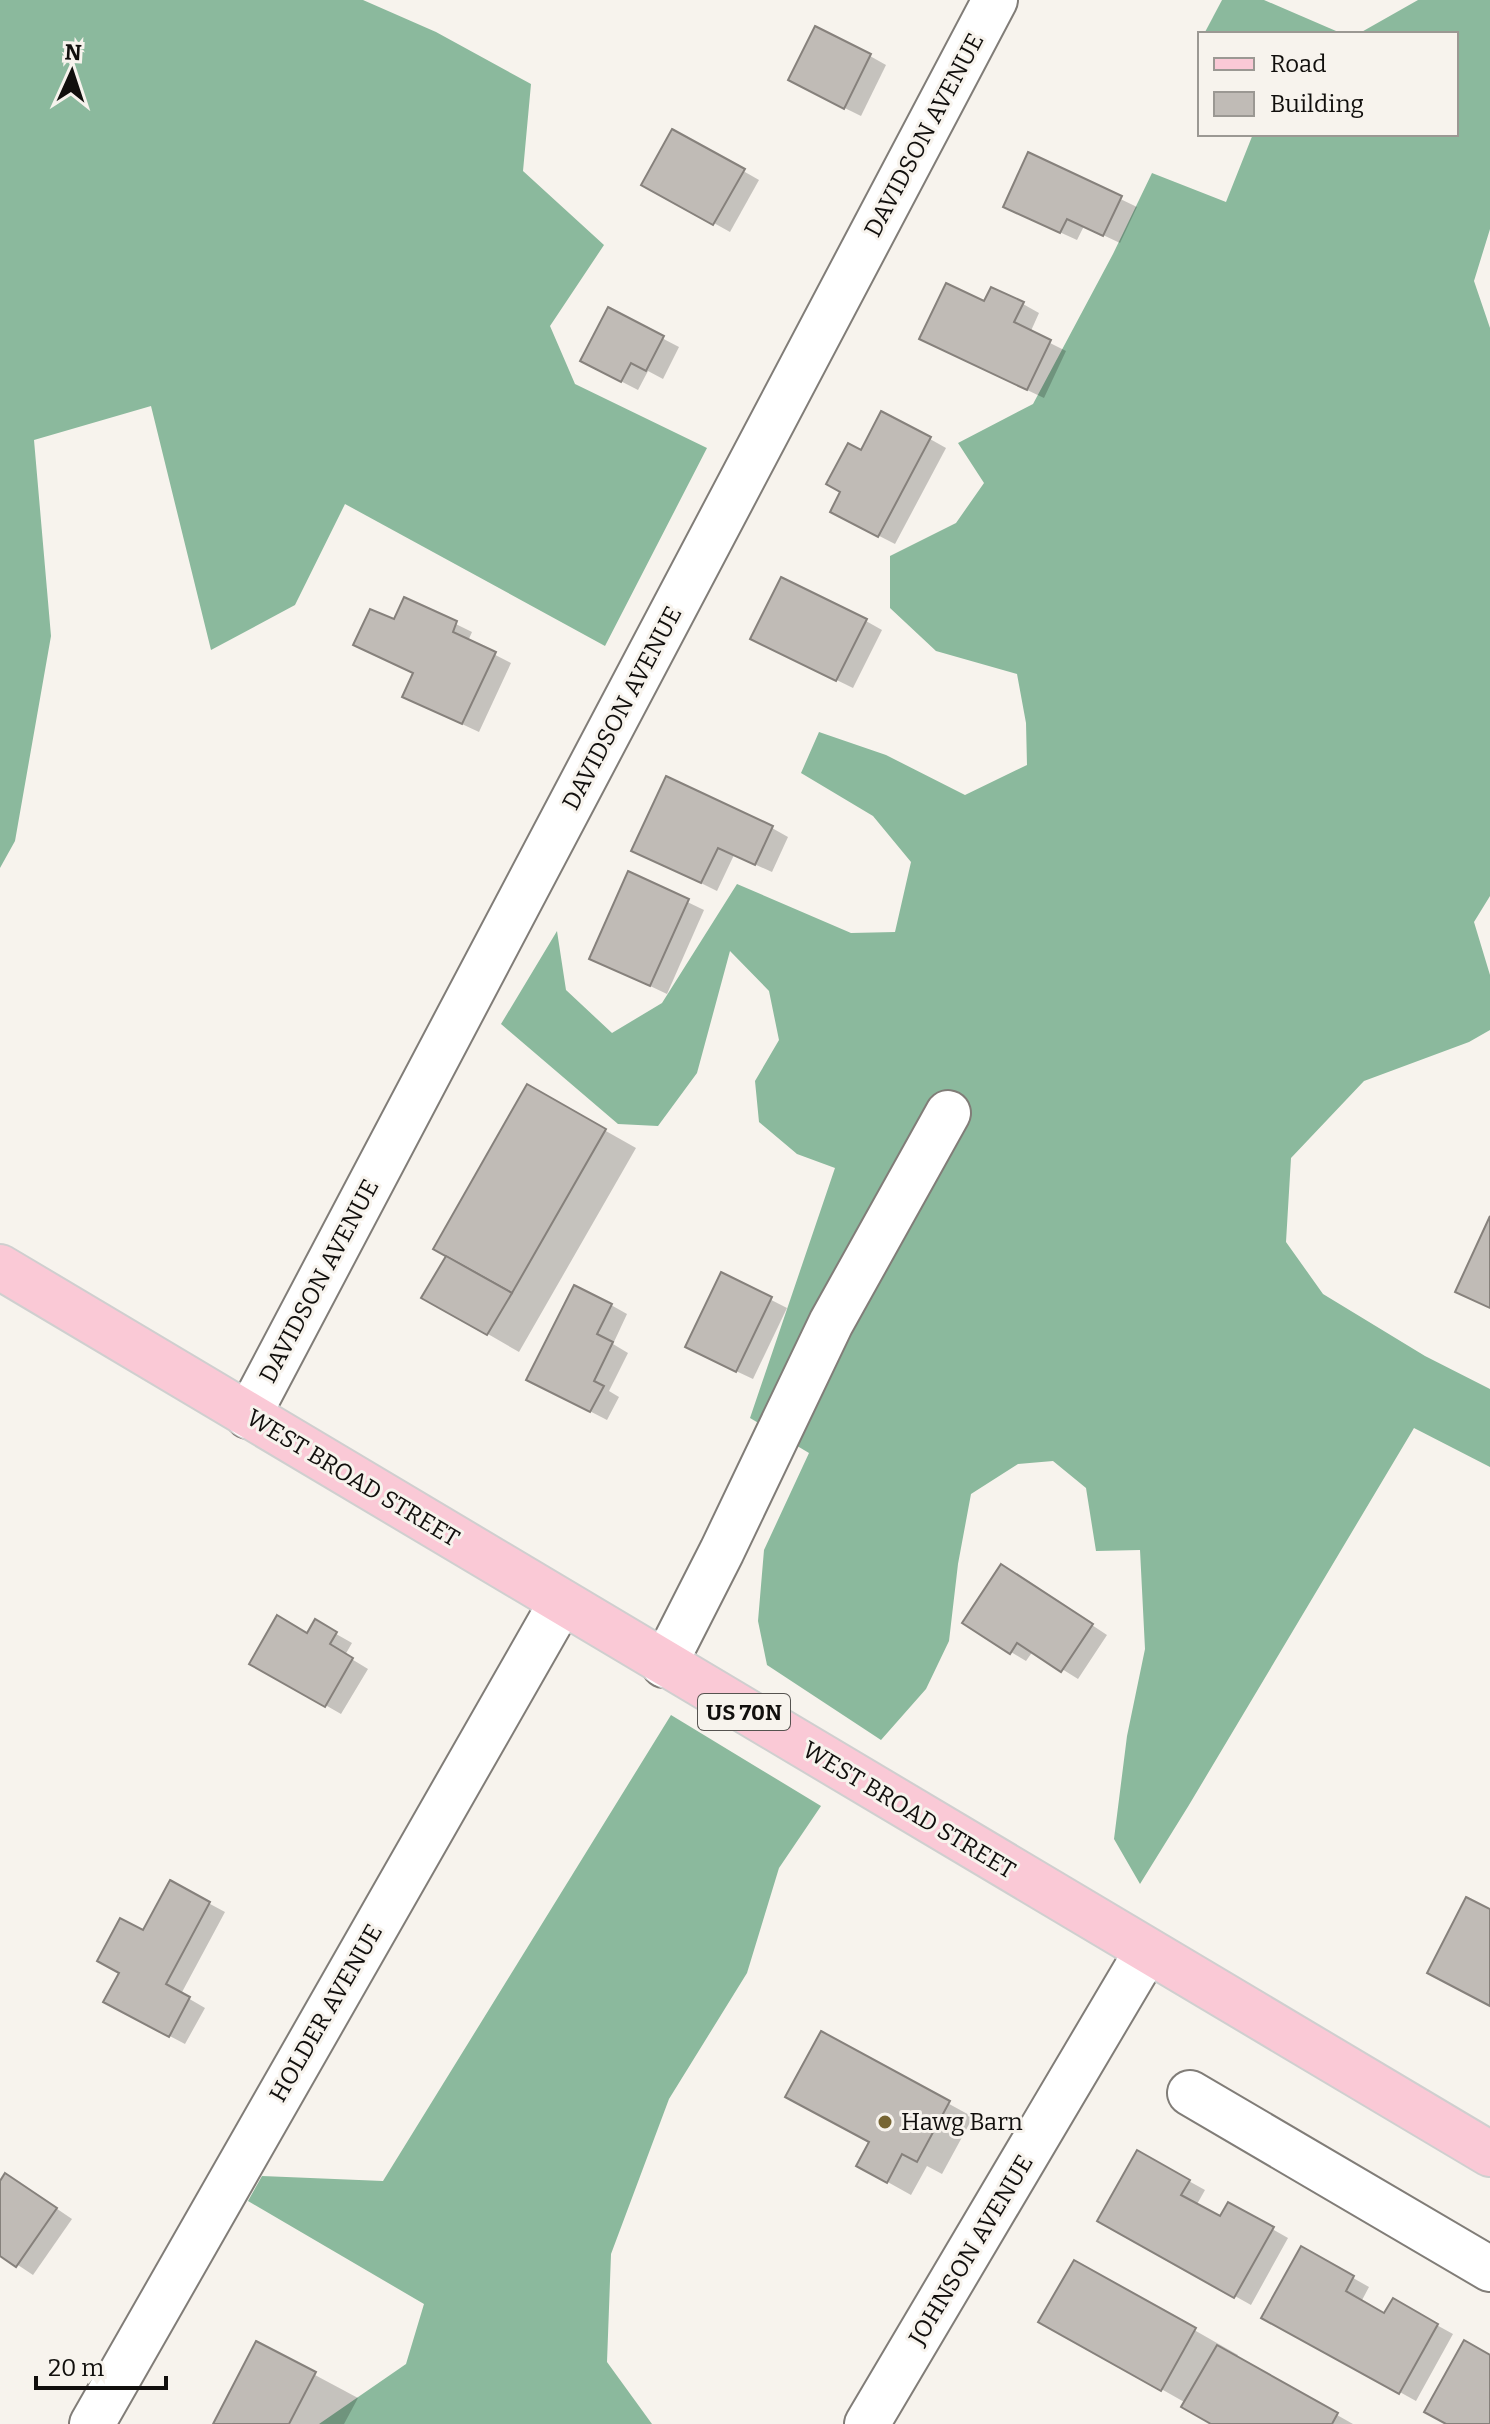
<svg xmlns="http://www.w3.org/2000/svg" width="1490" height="2424" font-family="Bitter,serif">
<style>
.forest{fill:#8bb99d}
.shadow{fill:#0003}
.building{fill:#c0bbb6;stroke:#86817c;stroke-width:2}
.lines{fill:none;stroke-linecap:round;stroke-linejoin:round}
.minor-casing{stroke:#817d78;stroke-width:48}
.major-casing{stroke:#cfcfcf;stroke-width:48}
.minor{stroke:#fff;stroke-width:44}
.major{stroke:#fac9d6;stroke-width:44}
.poi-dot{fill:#776533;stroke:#f7f3ed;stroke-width:3}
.labels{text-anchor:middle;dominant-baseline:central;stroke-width:6;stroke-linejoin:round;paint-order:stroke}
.shield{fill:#f7f3ed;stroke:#565350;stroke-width:2}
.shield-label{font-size:22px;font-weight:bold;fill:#110f0d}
.street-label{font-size:24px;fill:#110f0d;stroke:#f7f3ed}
.poi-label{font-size:24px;fill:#110f0d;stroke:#f7f3ed;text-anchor:start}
</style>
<rect width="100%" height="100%" fill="#f7f3ed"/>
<g class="forest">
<path d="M 0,0 L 363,0 L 436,32 L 531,84 L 523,171 L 604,245 L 550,326 L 575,384 L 707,448 L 605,646 L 345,504 L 295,605 L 211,650 L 151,406 L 34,440 L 51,636 L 15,841 L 0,868 Z"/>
<path d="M 1222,0 L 1264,0 L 1343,34 L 1204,34 Z"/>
<path d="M 1418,0 L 1490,0 L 1490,229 L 1474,281 L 1490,328 L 1490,896 L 1474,922 L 1490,975 L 1490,1030 L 1469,1042 L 1364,1081 L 1291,1158 L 1286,1242 L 1323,1294 L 1425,1356 L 1490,1389 L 1490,1467 L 1414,1428 L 1189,1805 L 1140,1884 L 1114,1839 L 1127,1736 L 1145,1649 L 1140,1550 L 1096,1551 L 1086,1488 L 1053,1461 L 1018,1464 L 971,1494 L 958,1564 L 949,1641 L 926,1689 L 881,1740 L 767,1665 L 758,1621 L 764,1550 L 809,1453 L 750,1418 L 835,1168 L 797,1154 L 759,1122 L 755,1081 L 779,1040 L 769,991 L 730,951 L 697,1073 L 658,1126 L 618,1124 L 501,1024 L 557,931 L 566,990 L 612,1033 L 662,1003 L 737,884 L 851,933 L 895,932 L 911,862 L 873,816 L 801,773 L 819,732 L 886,755 L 965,795 L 1027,765 L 1026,723 L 1017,674 L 936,651 L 890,608 L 890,556 L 956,523 L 984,483 L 958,443 L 1033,404 L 1113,254 L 1152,173 L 1226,202 L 1253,134 L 1456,134 L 1456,34 L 1358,34 Z"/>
<path d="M 671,1715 L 821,1806 L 779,1868 L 747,1973 L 669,2099 L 611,2254 L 607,2362 L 652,2424 L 319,2424 L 406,2364 L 424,2304 L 248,2201 L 262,2176 L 383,2181 Z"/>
</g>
<g class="shadow">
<path d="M 870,56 L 886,65 L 861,116 L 806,89 Z"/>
<path d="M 673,131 L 759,180 L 730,232 L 644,184 Z"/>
<path d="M 1029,155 L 1137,207 L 1120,243 L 1084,226 L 1077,240 L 1022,215 Z"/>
<path d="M 985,304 L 1023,304 L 1039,313 L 1030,333 L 1066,351 L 1044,398 L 938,348 Z"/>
<path d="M 608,310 L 679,347 L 663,379 L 648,371 L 638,390 L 599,370 Z"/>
<path d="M 930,439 L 946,448 L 895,544 L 848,520 L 862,453 Z"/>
<path d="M 405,599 L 472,632 L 468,641 L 511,663 L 479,732 L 421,705 L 415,673 L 395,622 Z"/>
<path d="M 866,621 L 882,630 L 853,688 L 769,647 Z"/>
<path d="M 772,828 L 788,837 L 772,872 L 734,855 L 717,891 L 634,850 Z"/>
<path d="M 629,874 L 704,910 L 667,994 L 591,958 Z"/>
<path d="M 528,1087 L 636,1148 L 519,1352 L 424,1297 L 448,1255 Z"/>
<path d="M 722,1275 L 787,1308 L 753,1379 L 704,1356 Z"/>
<path d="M 611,1305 L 627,1314 L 613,1344 L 628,1353 L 609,1391 L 619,1397 L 607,1420 L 545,1388 Z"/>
<path d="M 1018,1576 L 1107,1635 L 1078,1679 L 1033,1651 L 1026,1661 L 1011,1652 Z"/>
<path d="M 315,1622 L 352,1643 L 345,1655 L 368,1669 L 341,1714 L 252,1663 L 308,1636 Z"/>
<path d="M 171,1883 L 225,1912 L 181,1994 L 205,2008 L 185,2044 L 122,2011 L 144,1933 Z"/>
<path d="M 821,2034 L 973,2117 L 942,2174 L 927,2166 L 911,2195 L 859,2166 L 871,2142 Z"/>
<path d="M 1138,2153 L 1205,2190 L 1196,2206 L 1220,2219 L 1229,2204 L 1288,2238 L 1251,2305 L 1099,2220 Z"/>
<path d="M 0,2185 L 22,2185 L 72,2219 L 33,2275 L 0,2253 Z"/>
<path d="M 1302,2249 L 1369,2287 L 1361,2302 L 1385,2316 L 1393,2301 L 1453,2334 L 1416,2401 L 1264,2317 Z"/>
<path d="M 1075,2262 L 1238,2355 L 1236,2358 L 1353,2424 L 1215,2424 L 1186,2403 L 1041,2321 Z"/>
<path d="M 257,2344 L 358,2398 L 344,2424 L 215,2424 Z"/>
</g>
<g class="building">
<path d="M 815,26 L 871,54 L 844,109 L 788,80 Z"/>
<path d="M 672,129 L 745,169 L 713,225 L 641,185 Z"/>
<path d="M 1028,152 L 1122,196 L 1103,236 L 1067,219 L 1060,233 L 1003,207 Z"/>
<path d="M 946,283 L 984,301 L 991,287 L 1024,302 L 1014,322 L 1051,340 L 1027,390 L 919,339 Z"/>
<path d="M 608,307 L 664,336 L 646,371 L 631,363 L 621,382 L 580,361 Z"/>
<path d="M 881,411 L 931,437 L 878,537 L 830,512 L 840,492 L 826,484 L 848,443 L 861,450 Z"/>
<path d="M 781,577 L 867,619 L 836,681 L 750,639 Z"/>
<path d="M 404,597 L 457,621 L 453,632 L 496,652 L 462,724 L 402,697 L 413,673 L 353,645 L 370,609 L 394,619 Z"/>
<path d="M 666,776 L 773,826 L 755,865 L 718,848 L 701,883 L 631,851 Z"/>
<path d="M 628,871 L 689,899 L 650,986 L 589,959 Z"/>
<path d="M 527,1084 L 606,1129 L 512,1293 L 433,1249 Z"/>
<path d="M 1490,1216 L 1490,1308 L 1455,1292 Z"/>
<path d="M 446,1256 L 512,1293 L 487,1335 L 421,1298 Z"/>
<path d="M 721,1272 L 772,1297 L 736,1372 L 685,1347 Z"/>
<path d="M 574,1285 L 612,1304 L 597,1334 L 613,1342 L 594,1381 L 604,1386 L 590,1412 L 526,1380 Z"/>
<path d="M 1001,1564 L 1093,1624 L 1061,1672 L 1017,1643 L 1010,1654 L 962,1623 Z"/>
<path d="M 277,1615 L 307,1633 L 315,1619 L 337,1632 L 330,1644 L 353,1658 L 325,1707 L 249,1664 Z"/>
<path d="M 170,1880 L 210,1902 L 166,1984 L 190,1997 L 169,2037 L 103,2002 L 119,1973 L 97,1961 L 120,1918 L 143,1930 Z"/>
<path d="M 1466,1897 L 1490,1909 L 1490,2006 L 1427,1973 Z"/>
<path d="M 821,2031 L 950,2101 L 917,2162 L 902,2154 L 887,2183 L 856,2166 L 869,2142 L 785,2097 Z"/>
<path d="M 1137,2150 L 1190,2180 L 1181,2195 L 1220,2216 L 1228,2202 L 1274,2227 L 1234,2298 L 1097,2221 Z"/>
<path d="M 5,2173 L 57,2208 L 16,2267 L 0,2256 L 0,2181 Z"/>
<path d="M 1301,2246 L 1354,2276 L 1346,2291 L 1384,2313 L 1393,2298 L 1438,2324 L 1399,2394 L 1261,2318 Z"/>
<path d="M 1074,2260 L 1196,2328 L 1161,2391 L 1038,2322 Z"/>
<path d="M 1464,2340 L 1490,2355 L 1490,2424 L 1446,2424 L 1424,2412 Z"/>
<path d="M 256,2341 L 316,2372 L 289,2424 L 213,2424 Z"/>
<path d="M 1217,2345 L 1338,2413 L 1332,2424 L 1211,2424 L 1181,2407 Z"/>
</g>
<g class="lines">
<g class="minor-casing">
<g id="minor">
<path d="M 248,1416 L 995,0"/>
<path d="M 664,1665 L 722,1551 L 831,1323 L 948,1113"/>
<path d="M 1190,2093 L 1490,2269"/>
<path d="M 92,2424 L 561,1603"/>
<path d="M 867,2424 L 1147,1951"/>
</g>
</g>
<g class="major-casing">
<path id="major" d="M 0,1267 L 1490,2154"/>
</g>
<use href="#minor" class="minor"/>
<use href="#major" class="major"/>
</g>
<circle class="poi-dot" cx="885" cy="2122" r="8"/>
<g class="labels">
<rect class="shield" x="698" y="1694" width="92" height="36" rx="6"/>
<g class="shield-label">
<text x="744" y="1712">US 70N</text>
</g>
<g class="street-label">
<text transform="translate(924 135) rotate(-62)">DAVIDSON AVENUE</text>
<text transform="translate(622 708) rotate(-62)">DAVIDSON AVENUE</text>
<text transform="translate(319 1281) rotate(-62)">DAVIDSON AVENUE</text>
<text transform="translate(353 1478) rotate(31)">WEST BROAD STREET</text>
<text transform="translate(909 1810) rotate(31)">WEST BROAD STREET</text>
<text transform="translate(326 2013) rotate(-60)">HOLDER AVENUE</text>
<text transform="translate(971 2250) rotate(-59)">JOHNSON AVENUE</text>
</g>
<g class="poi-label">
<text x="901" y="2122">Hawg Barn</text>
</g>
</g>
<rect x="1198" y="32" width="260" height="104" fill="#f7f3ed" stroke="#9b9893" stroke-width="2"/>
<rect x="1214" y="58" width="40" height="12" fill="#fac9d6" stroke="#9b9893" stroke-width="2"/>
<text x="1270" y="72" font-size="24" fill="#110f0d">Road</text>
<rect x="1214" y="92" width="40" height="24" fill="#c0bbb6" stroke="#9b9893" stroke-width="2"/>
<text x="1270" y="112" font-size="24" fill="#110f0d">Building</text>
<g transform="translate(72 72) rotate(3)" stroke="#f7f3ed" stroke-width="6" paint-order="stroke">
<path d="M0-6L14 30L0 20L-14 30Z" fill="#110f0d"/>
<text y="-12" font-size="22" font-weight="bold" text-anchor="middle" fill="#110f0d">N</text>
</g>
<path d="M36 2376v12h130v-12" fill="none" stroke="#110f0d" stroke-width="4"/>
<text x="48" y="2376" font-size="24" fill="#110f0d" stroke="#f7f3ed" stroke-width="6" paint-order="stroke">20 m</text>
</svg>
